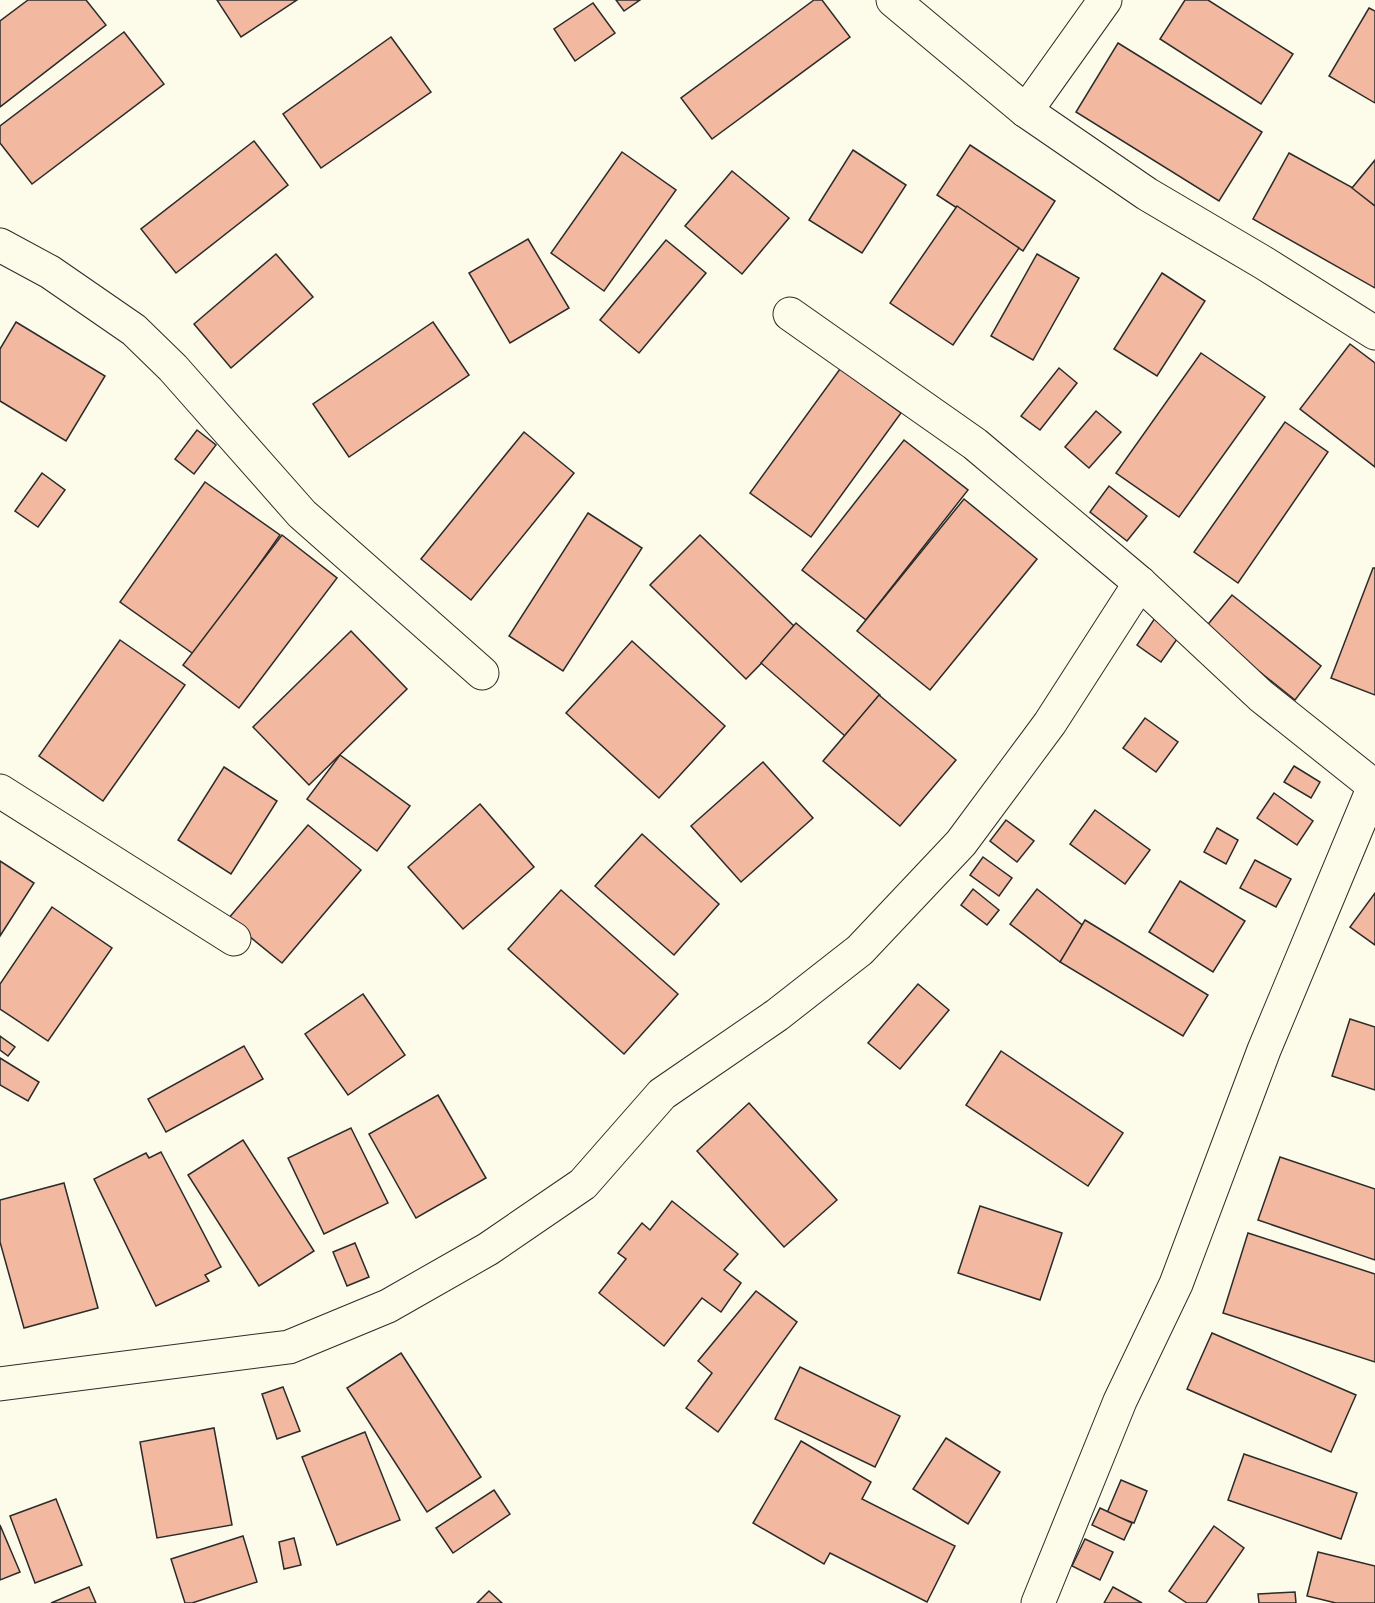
<svg xmlns="http://www.w3.org/2000/svg" width="1375" height="1603" font-family="'Space Grotesk',sans-serif">
<style>
.building{fill:#f2b8a0;stroke:#2b2b2b;stroke-width:1.5}
.lines{fill:none;stroke-linecap:round;stroke-linejoin:round}
.street-casing{stroke:#2b2b2b;stroke-width:35}
.street{stroke:#fdfbea;stroke-width:33}
</style>
<rect width="100%" height="100%" fill="#fdfbea"/>
<g class="building">
<path d="M 28,0 L 86,0 L 106,25 L 0,107 L 0,21 Z"/>
<path d="M 217,0 L 297,0 L 241,37 Z"/>
<path d="M 616,0 L 640,0 L 624,11 Z"/>
<path d="M 814,0 L 822,0 L 850,37 L 712,139 L 681,98 Z"/>
<path d="M 1185,0 L 1208,0 L 1293,54 L 1261,104 L 1160,39 Z"/>
<path d="M 593,3 L 615,33 L 575,61 L 554,29 Z"/>
<path d="M 1369,8 L 1375,11 L 1375,103 L 1329,76 Z"/>
<path d="M 124,32 L 164,84 L 32,184 L 0,143 L 0,126 Z"/>
<path d="M 391,37 L 431,92 L 321,168 L 283,114 Z"/>
<path d="M 1118,43 L 1262,132 L 1219,201 L 1076,112 Z"/>
<path d="M 254,141 L 288,185 L 176,273 L 141,229 Z"/>
<path d="M 970,145 L 1055,201 L 1023,251 L 937,195 Z"/>
<path d="M 853,150 L 906,185 L 862,253 L 809,220 Z"/>
<path d="M 622,152 L 676,190 L 604,291 L 551,253 Z"/>
<path d="M 1289,153 L 1375,200 L 1375,288 L 1253,219 Z"/>
<path d="M 1375,160 L 1375,206 L 1352,188 Z"/>
<path d="M 732,171 L 789,218 L 742,274 L 685,226 Z"/>
<path d="M 957,206 L 1019,248 L 953,345 L 890,303 Z"/>
<path d="M 528,239 L 569,308 L 510,343 L 469,273 Z"/>
<path d="M 666,240 L 706,273 L 639,353 L 600,320 Z"/>
<path d="M 276,254 L 313,297 L 231,368 L 194,324 Z"/>
<path d="M 1037,254 L 1079,278 L 1033,360 L 991,336 Z"/>
<path d="M 1162,273 L 1205,301 L 1157,376 L 1114,349 Z"/>
<path d="M 16,322 L 105,376 L 66,441 L 0,401 L 0,349 Z"/>
<path d="M 433,322 L 469,375 L 349,457 L 313,404 Z"/>
<path d="M 1350,344 L 1375,363 L 1375,467 L 1300,409 Z"/>
<path d="M 1201,353 L 1265,397 L 1179,517 L 1116,473 Z"/>
<path d="M 1059,368 L 1077,383 L 1040,430 L 1021,416 Z"/>
<path d="M 840,369 L 901,413 L 811,537 L 750,493 Z"/>
<path d="M 1096,411 L 1121,432 L 1089,468 L 1065,447 Z"/>
<path d="M 1285,422 L 1328,452 L 1238,583 L 1194,552 Z"/>
<path d="M 197,430 L 216,445 L 194,474 L 175,459 Z"/>
<path d="M 524,432 L 574,473 L 471,600 L 421,559 Z"/>
<path d="M 904,440 L 968,490 L 866,620 L 802,570 Z"/>
<path d="M 42,473 L 65,490 L 38,527 L 15,511 Z"/>
<path d="M 205,482 L 280,535 L 195,655 L 120,602 Z"/>
<path d="M 1109,486 L 1147,516 L 1127,541 L 1090,512 Z"/>
<path d="M 964,499 L 1037,559 L 930,690 L 857,631 Z"/>
<path d="M 588,513 L 642,548 L 563,671 L 509,636 Z"/>
<path d="M 282,535 L 337,578 L 239,708 L 183,665 Z"/>
<path d="M 700,535 L 796,628 L 746,679 L 650,585 Z"/>
<path d="M 1373,568 L 1375,568 L 1375,695 L 1331,678 Z"/>
<path d="M 1232,595 L 1321,666 L 1295,700 L 1205,628 Z"/>
<path d="M 1157,615 L 1182,632 L 1161,662 L 1137,645 Z"/>
<path d="M 796,623 L 880,695 L 845,736 L 761,663 Z"/>
<path d="M 351,631 L 407,689 L 309,785 L 253,727 Z"/>
<path d="M 120,640 L 185,685 L 103,801 L 39,756 Z"/>
<path d="M 632,641 L 725,726 L 659,798 L 566,713 Z"/>
<path d="M 879,695 L 956,760 L 900,826 L 823,761 Z"/>
<path d="M 1145,718 L 1178,742 L 1156,772 L 1123,748 Z"/>
<path d="M 340,755 L 410,806 L 377,851 L 307,799 Z"/>
<path d="M 763,762 L 813,818 L 741,882 L 691,826 Z"/>
<path d="M 1294,766 L 1320,782 L 1311,798 L 1284,782 Z"/>
<path d="M 224,767 L 277,801 L 231,874 L 178,840 Z"/>
<path d="M 1274,793 L 1313,821 L 1297,845 L 1257,818 Z"/>
<path d="M 480,804 L 534,867 L 463,929 L 408,867 Z"/>
<path d="M 1095,810 L 1150,850 L 1125,884 L 1070,844 Z"/>
<path d="M 1006,820 L 1034,841 L 1017,862 L 990,841 Z"/>
<path d="M 308,825 L 361,870 L 282,963 L 228,919 Z"/>
<path d="M 1217,828 L 1238,840 L 1226,864 L 1204,852 Z"/>
<path d="M 642,834 L 719,904 L 674,955 L 595,886 Z"/>
<path d="M 983,857 L 1012,878 L 999,896 L 970,875 Z"/>
<path d="M 1255,860 L 1291,879 L 1276,907 L 1240,888 Z"/>
<path d="M 0,861 L 34,883 L 0,936 Z"/>
<path d="M 1180,881 L 1245,921 L 1213,972 L 1149,932 Z"/>
<path d="M 973,889 L 999,910 L 987,925 L 961,905 Z"/>
<path d="M 1037,889 L 1086,928 L 1060,962 L 1010,924 Z"/>
<path d="M 561,890 L 678,994 L 624,1054 L 508,949 Z"/>
<path d="M 1375,893 L 1375,945 L 1350,927 Z"/>
<path d="M 52,907 L 112,948 L 48,1041 L 0,1009 L 0,984 Z"/>
<path d="M 1085,920 L 1208,995 L 1183,1036 L 1060,962 Z"/>
<path d="M 918,984 L 949,1010 L 900,1069 L 868,1043 Z"/>
<path d="M 363,994 L 405,1055 L 348,1095 L 305,1034 Z"/>
<path d="M 1350,1019 L 1375,1027 L 1375,1090 L 1332,1076 Z"/>
<path d="M 0,1036 L 15,1047 L 8,1056 L 0,1050 Z"/>
<path d="M 244,1046 L 263,1079 L 166,1132 L 148,1099 Z"/>
<path d="M 1001,1051 L 1123,1133 L 1088,1186 L 966,1105 Z"/>
<path d="M 0,1058 L 39,1082 L 28,1101 L 0,1085 Z"/>
<path d="M 438,1095 L 486,1178 L 416,1218 L 369,1134 Z"/>
<path d="M 749,1103 L 837,1200 L 784,1247 L 697,1151 Z"/>
<path d="M 351,1128 L 388,1203 L 324,1234 L 288,1158 Z"/>
<path d="M 243,1140 L 314,1251 L 259,1286 L 188,1175 Z"/>
<path d="M 161,1152 L 221,1267 L 205,1275 L 209,1281 L 156,1306 L 94,1179 L 146,1153 L 149,1158 Z"/>
<path d="M 1280,1157 L 1375,1189 L 1375,1260 L 1258,1220 Z"/>
<path d="M 64,1183 L 98,1308 L 24,1328 L 0,1242 L 0,1200 Z"/>
<path d="M 672,1201 L 738,1254 L 724,1270 L 741,1283 L 721,1312 L 702,1298 L 664,1346 L 599,1293 L 626,1259 L 618,1253 L 642,1223 L 650,1230 Z"/>
<path d="M 980,1206 L 1062,1233 L 1040,1300 L 958,1273 Z"/>
<path d="M 1248,1233 L 1375,1274 L 1375,1362 L 1223,1313 Z"/>
<path d="M 355,1243 L 369,1277 L 347,1286 L 333,1252 Z"/>
<path d="M 756,1291 L 797,1322 L 718,1432 L 686,1408 L 712,1373 L 698,1361 Z"/>
<path d="M 1212,1333 L 1356,1395 L 1331,1452 L 1187,1389 Z"/>
<path d="M 401,1353 L 481,1477 L 427,1512 L 347,1388 Z"/>
<path d="M 800,1367 L 900,1416 L 875,1467 L 775,1419 Z"/>
<path d="M 283,1387 L 300,1431 L 277,1439 L 262,1394 Z"/>
<path d="M 214,1428 L 232,1525 L 157,1538 L 140,1442 Z"/>
<path d="M 365,1432 L 400,1520 L 337,1545 L 302,1457 Z"/>
<path d="M 946,1438 L 1000,1472 L 968,1524 L 913,1489 Z"/>
<path d="M 801,1441 L 871,1482 L 862,1499 L 955,1546 L 927,1602 L 830,1553 L 824,1564 L 753,1523 Z"/>
<path d="M 1244,1454 L 1357,1493 L 1341,1539 L 1228,1500 Z"/>
<path d="M 1121,1480 L 1147,1491 L 1134,1523 L 1107,1513 Z"/>
<path d="M 494,1490 L 510,1514 L 453,1553 L 436,1528 Z"/>
<path d="M 56,1499 L 82,1565 L 35,1583 L 10,1516 Z"/>
<path d="M 1100,1508 L 1132,1523 L 1124,1540 L 1092,1525 Z"/>
<path d="M 0,1525 L 20,1572 L 0,1580 Z"/>
<path d="M 1214,1526 L 1244,1548 L 1206,1603 L 1187,1603 L 1169,1591 Z"/>
<path d="M 243,1536 L 257,1582 L 192,1603 L 185,1603 L 171,1559 Z"/>
<path d="M 294,1538 L 301,1565 L 284,1569 L 279,1542 Z"/>
<path d="M 1085,1539 L 1113,1552 L 1100,1580 L 1072,1566 Z"/>
<path d="M 1318,1552 L 1375,1566 L 1375,1603 L 1336,1603 L 1307,1596 Z"/>
<path d="M 89,1587 L 96,1603 L 51,1603 Z"/>
<path d="M 1113,1587 L 1142,1603 L 1104,1603 Z"/>
<path d="M 489,1591 L 502,1603 L 477,1603 Z"/>
<path d="M 1295,1592 L 1296,1603 L 1259,1603 L 1258,1594 Z"/>
</g>
<g class="lines">
<g class="street-casing">
<g id="street">
<path d="M 893,0 L 1026,111 L 1147,194 L 1264,263 L 1375,333"/>
<path d="M 1026,111 L 1105,0"/>
<path d="M 0,245 L 50,272 L 134,330 L 173,368 L 302,514 L 482,673"/>
<path d="M 790,314 L 975,444 L 1140,583 L 1261,696 L 1374,786"/>
<path d="M 0,791 L 234,939"/>
<path d="M 0,1384 L 289,1347 L 388,1306 L 488,1249 L 583,1184 L 662,1094 L 777,1015 L 860,950 L 961,843 L 1050,723 L 1140,583"/>
<path d="M 1038,1603 L 1120,1401 L 1176,1284 L 1264,1050 L 1375,784"/>
</g>
</g>
<use href="#street" class="street"/>
</g>
</svg>
